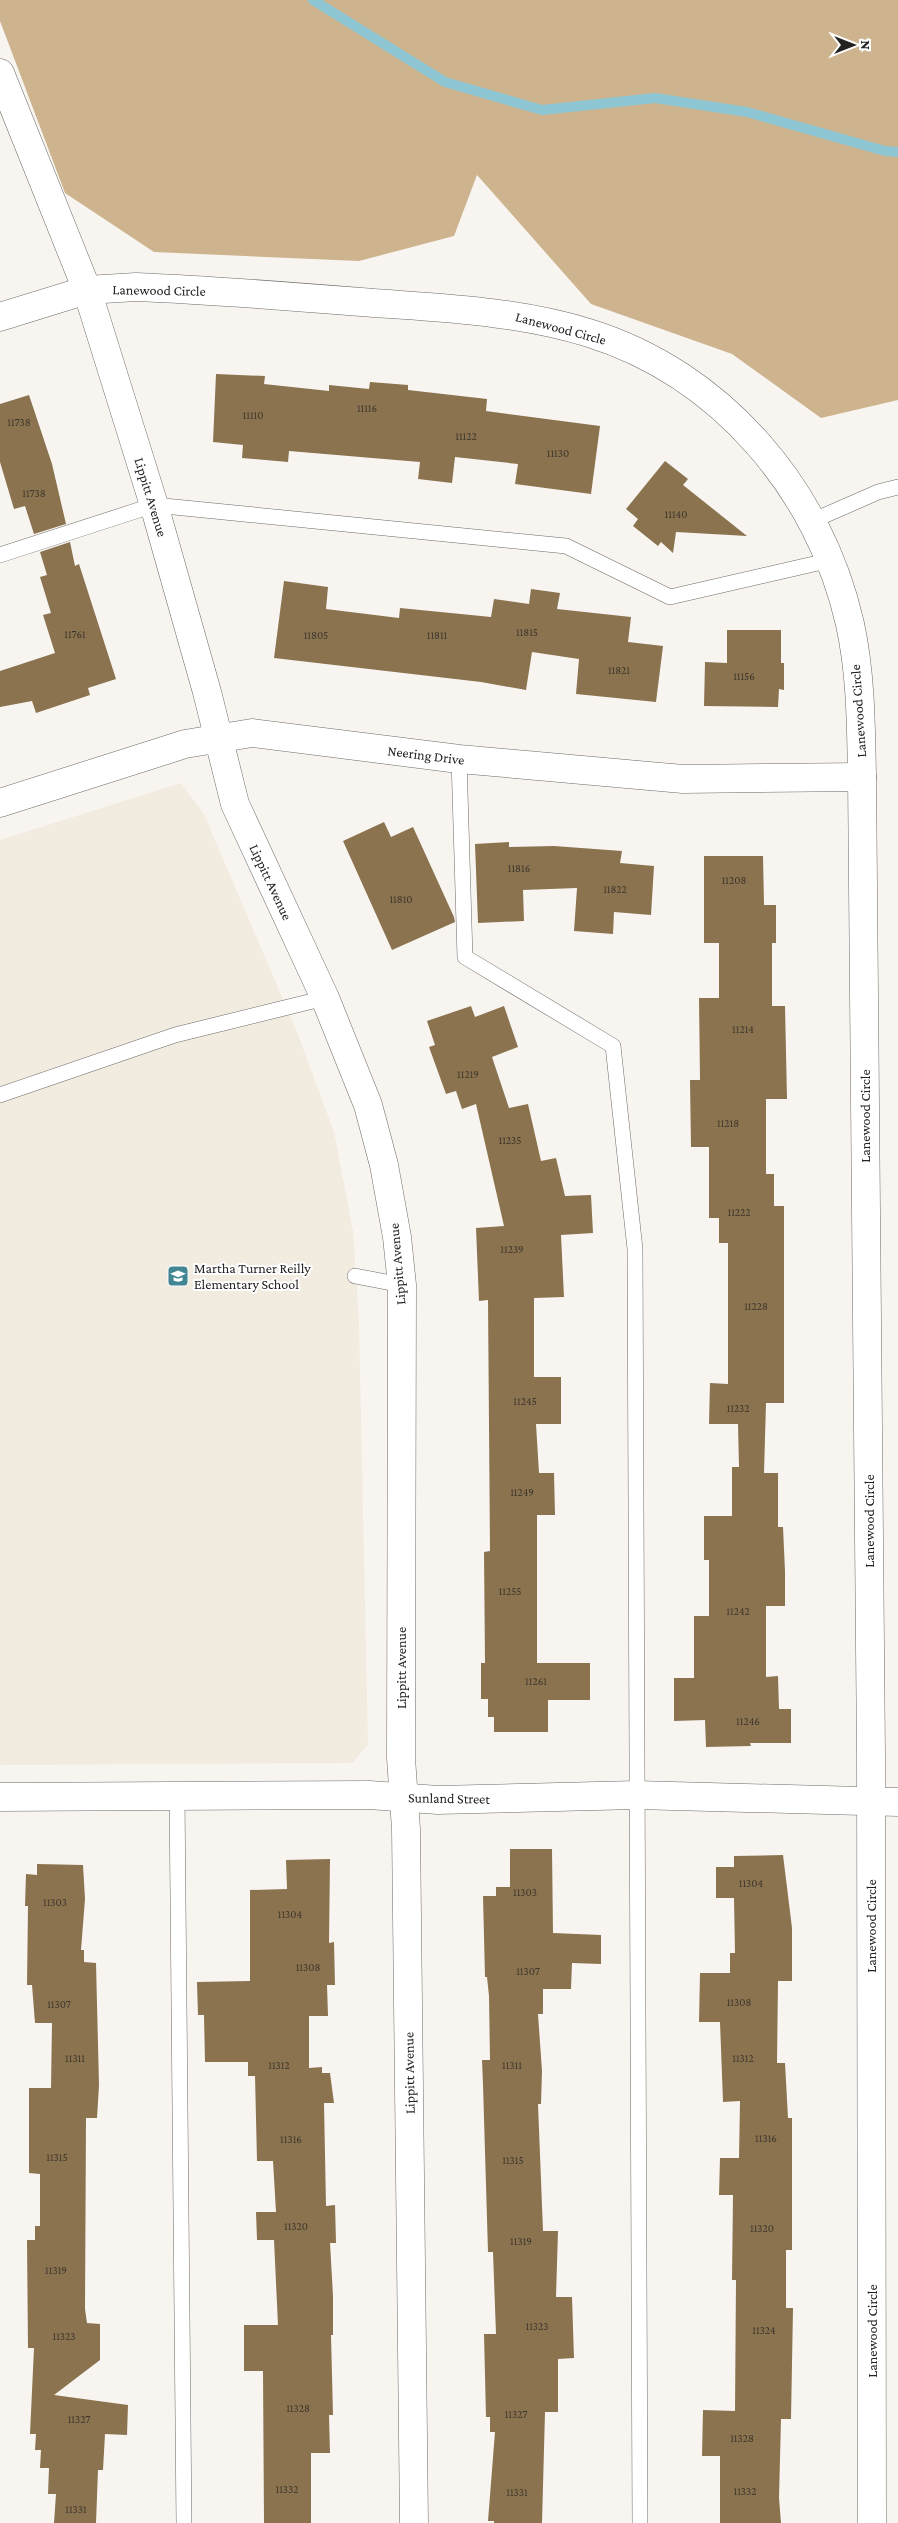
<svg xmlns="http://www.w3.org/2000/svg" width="898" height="2523" font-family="'Crimson Pro',serif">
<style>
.built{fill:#f2ebe0}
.forest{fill:#ceb48e}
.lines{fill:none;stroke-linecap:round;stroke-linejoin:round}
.stream{stroke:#8ec5d2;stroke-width:10}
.building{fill:#8b734f}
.lane-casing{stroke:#6d6b67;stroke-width:16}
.street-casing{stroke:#6d6b67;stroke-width:29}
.lane{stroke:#fff;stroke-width:15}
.street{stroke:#fff;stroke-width:28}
.labels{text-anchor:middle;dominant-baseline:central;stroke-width:4;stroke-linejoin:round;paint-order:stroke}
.number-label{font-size:11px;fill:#3d362c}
.street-label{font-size:14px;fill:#232220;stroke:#fff}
.poi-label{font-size:14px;fill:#232220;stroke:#fff;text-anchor:start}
</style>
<rect width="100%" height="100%" fill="#f8f5f1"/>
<path class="built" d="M 181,783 L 204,814 L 299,1037 L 334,1132 L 353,1231 L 359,1322 L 368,1744 L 353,1763 L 0,1765 L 0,840 Z"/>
<path class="forest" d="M 0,0 L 898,0 L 898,400 L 821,418 L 732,354 L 591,304 L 477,175 L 454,236 L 359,261 L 154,252 L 65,193 L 0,21 Z"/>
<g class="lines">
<path class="stream" d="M 313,0 L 445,82 L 542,110 L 655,98 L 747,112 L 885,151 L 898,152"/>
</g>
<g class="building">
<path d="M 216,374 L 265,376 L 264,384 L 329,391 L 329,385 L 369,389 L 370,382 L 408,385 L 408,390 L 487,399 L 486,411 L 600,426 L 591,494 L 515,484 L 518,464 L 455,457 L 452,483 L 418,479 L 420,462 L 289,451 L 288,462 L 242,458 L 243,445 L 213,442 Z"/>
<path d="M 29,395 L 52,464 L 66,524 L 34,534 L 25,506 L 14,509 L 0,462 L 0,404 Z"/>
<path d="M 665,461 L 688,479 L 683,485 L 747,536 L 676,532 L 673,553 L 661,542 L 658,546 L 633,526 L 638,519 L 626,509 Z"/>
<path d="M 70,542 L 75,566 L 79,564 L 116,679 L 88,688 L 90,695 L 36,713 L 32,701 L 0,707 L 0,671 L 55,653 L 43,615 L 51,613 L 40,577 L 47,575 L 40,552 Z"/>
<path d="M 284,581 L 328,587 L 326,609 L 399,618 L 400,608 L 491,617 L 494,599 L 529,604 L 531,589 L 560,593 L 557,609 L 631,617 L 628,642 L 663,646 L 656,702 L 576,694 L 579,659 L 532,652 L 526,690 L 481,682 L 274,658 Z"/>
<path d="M 727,630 L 781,630 L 781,663 L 784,663 L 784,690 L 779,689 L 778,707 L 704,706 L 705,662 L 727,663 Z"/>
<path d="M 384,822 L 391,837 L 413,827 L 454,917 L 455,922 L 392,950 L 343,841 Z"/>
<path d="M 509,842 L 509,847 L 554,846 L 622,851 L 620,863 L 654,866 L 651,915 L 614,912 L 613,934 L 574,931 L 577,888 L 523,890 L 524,921 L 478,923 L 475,844 Z"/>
<path d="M 704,856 L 763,856 L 764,905 L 776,905 L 776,943 L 772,943 L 772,1006 L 785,1006 L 787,1099 L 766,1099 L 766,1174 L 774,1174 L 774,1206 L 784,1206 L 784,1403 L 766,1403 L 764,1473 L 778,1473 L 778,1527 L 783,1527 L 785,1571 L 785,1606 L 766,1606 L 766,1677 L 778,1676 L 779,1709 L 791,1709 L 791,1743 L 750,1743 L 751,1746 L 706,1747 L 705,1720 L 674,1721 L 674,1678 L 694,1678 L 694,1616 L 709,1616 L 709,1560 L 704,1560 L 704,1516 L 732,1516 L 732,1467 L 739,1467 L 738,1424 L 709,1424 L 710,1383 L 728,1384 L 728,1243 L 719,1243 L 719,1218 L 709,1218 L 709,1147 L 691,1147 L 690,1080 L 700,1080 L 699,998 L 719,998 L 719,943 L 704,943 Z"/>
<path d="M 471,1006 L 475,1017 L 504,1006 L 518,1047 L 492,1057 L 509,1108 L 528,1104 L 541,1161 L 556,1158 L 565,1196 L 591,1195 L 593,1233 L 561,1235 L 564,1297 L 534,1298 L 534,1377 L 561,1377 L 561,1424 L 536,1424 L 539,1473 L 554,1473 L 555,1515 L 537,1515 L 537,1663 L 590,1663 L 590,1700 L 548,1700 L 548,1732 L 494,1732 L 494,1717 L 488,1717 L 488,1699 L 481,1699 L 481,1663 L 485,1663 L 484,1552 L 490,1551 L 488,1300 L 479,1301 L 476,1228 L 504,1226 L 476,1104 L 462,1109 L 456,1091 L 446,1094 L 429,1047 L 435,1045 L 427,1021 Z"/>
<path d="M 510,1849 L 552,1849 L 553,1933 L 601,1935 L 601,1964 L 572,1963 L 571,1989 L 543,1989 L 543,2014 L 538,2014 L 542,2071 L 541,2104 L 538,2104 L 543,2231 L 558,2231 L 556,2297 L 572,2297 L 574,2358 L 558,2359 L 558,2412 L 545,2412 L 542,2523 L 494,2523 L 494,2521 L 488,2521 L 495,2432 L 490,2432 L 490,2417 L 486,2417 L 484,2334 L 496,2334 L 493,2252 L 488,2252 L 483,2085 L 482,2060 L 490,2060 L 489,1996 L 487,1977 L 485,1977 L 483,1896 L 496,1896 L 496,1887 L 510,1887 Z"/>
<path d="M 783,1855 L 792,1928 L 792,1981 L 778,1981 L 777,2063 L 785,2063 L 788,2118 L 792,2118 L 792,2250 L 786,2250 L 786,2308 L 793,2308 L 791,2419 L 781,2419 L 779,2498 L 781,2523 L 720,2523 L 720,2456 L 702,2456 L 703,2410 L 735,2411 L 736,2280 L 732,2280 L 733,2195 L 719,2195 L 720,2158 L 739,2158 L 740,2101 L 723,2102 L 720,2022 L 699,2022 L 700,1973 L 730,1973 L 730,1953 L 735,1953 L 734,1898 L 716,1898 L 716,1867 L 734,1867 L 734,1856 Z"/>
<path d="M 330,1859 L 329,1943 L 334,1942 L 335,1985 L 327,1985 L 328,2016 L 309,2016 L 309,2068 L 322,2067 L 322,2073 L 330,2073 L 334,2103 L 324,2103 L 326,2206 L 335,2205 L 336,2243 L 330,2243 L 333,2296 L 333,2335 L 331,2335 L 333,2415 L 329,2415 L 330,2453 L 311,2453 L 311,2523 L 264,2523 L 263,2371 L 244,2371 L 244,2325 L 278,2325 L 274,2240 L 257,2240 L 256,2212 L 276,2212 L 273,2161 L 257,2161 L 255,2076 L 248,2076 L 248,2062 L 205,2062 L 204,2015 L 198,2015 L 197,1982 L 250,1981 L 250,1890 L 287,1889 L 286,1860 Z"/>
<path d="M 37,1864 L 83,1865 L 85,1899 L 81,1950 L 84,1950 L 84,1962 L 96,1963 L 99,2085 L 97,2118 L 86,2118 L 85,2309 L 87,2323 L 100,2324 L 100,2360 L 54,2395 L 128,2405 L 127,2435 L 105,2434 L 103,2470 L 98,2470 L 96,2523 L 54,2523 L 56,2494 L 48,2494 L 49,2468 L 40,2468 L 41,2450 L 35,2450 L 36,2434 L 30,2434 L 34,2348 L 28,2348 L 27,2240 L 35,2240 L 35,2226 L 40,2226 L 40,2174 L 29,2173 L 29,2088 L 51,2088 L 52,2023 L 35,2023 L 32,1985 L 27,1985 L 28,1906 L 25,1906 L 26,1874 L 37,1875 Z"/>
</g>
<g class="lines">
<g class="lane-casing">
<g id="lane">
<path d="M 812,521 L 878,492 L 898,487"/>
<path d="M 0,555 L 154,505 L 566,546 L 670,597 L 831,560"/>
<path d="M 459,759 L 465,957 L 613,1046 L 635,1249 L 640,2523"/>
<path d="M 0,1095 L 175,1035 L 325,998"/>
<path d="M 355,1276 L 402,1285"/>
<path d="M 177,1795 L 184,2523"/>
</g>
</g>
<g class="street-casing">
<g id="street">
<path d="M 0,73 L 87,290 L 154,505 L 207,692 L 235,804 L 325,998 L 368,1105 L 384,1165 L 397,1237 L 402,1285 L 401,1758 L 406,1829 L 414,2523"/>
<path d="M 0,317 L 87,290 L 136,287 C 211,290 286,296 361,302 C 438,308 515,310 589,333 C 721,374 820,490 850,624 C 861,674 861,727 862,777 L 871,1754 L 872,2523"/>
<path d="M 0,803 L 185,744 L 252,733 L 459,759 L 683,779 L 862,777"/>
<path d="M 0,1797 L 369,1795 L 438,1800 L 636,1795 L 898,1802"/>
</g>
</g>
<use href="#lane" class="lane"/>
<use href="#street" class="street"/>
</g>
<defs>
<g id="school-square" transform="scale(1.125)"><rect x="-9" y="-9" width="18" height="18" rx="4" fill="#428694" stroke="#fff"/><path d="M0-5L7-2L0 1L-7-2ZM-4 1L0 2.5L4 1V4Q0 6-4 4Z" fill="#fff"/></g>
</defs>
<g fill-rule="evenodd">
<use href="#school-square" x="178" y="1276"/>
</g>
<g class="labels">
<g class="number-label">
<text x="367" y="408">11116</text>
<text x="253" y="415">11110</text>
<text x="19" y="422">11738</text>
<text x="466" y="436">11122</text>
<text x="558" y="453">11130</text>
<text x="34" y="493">11738</text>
<text x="676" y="514">11140</text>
<text x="527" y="632">11815</text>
<text x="75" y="634">11761</text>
<text x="316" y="635">11805</text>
<text x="437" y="635">11811</text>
<text x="619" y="670">11821</text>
<text x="744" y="676">11156</text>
<text x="519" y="868">11816</text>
<text x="734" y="880">11208</text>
<text x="615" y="889">11822</text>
<text x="401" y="899">11810</text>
<text x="743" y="1029">11214</text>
<text x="468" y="1074">11219</text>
<text x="728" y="1123">11218</text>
<text x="510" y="1140">11235</text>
<text x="739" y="1212">11222</text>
<text x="512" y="1249">11239</text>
<text x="756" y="1306">11228</text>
<text x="525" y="1401">11245</text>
<text x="738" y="1408">11232</text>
<text x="522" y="1492">11249</text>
<text x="510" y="1591">11255</text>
<text x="738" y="1611">11242</text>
<text x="536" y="1681">11261</text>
<text x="748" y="1721">11246</text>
<text x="751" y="1883">11304</text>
<text x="525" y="1892">11303</text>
<text x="55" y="1902">11303</text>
<text x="290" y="1914">11304</text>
<text x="308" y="1967">11308</text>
<text x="528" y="1971">11307</text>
<text x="739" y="2002">11308</text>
<text x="59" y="2004">11307</text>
<text x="75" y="2058">11311</text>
<text x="743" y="2058">11312</text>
<text x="279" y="2065">11312</text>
<text x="512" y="2065">11311</text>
<text x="766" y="2138">11316</text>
<text x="291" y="2139">11316</text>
<text x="57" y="2157">11315</text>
<text x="513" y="2160">11315</text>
<text x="296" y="2226">11320</text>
<text x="762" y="2228">11320</text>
<text x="521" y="2241">11319</text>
<text x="56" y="2270">11319</text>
<text x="537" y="2326">11323</text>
<text x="764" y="2330">11324</text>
<text x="64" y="2336">11323</text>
<text x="298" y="2408">11328</text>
<text x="516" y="2414">11327</text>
<text x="79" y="2419">11327</text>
<text x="742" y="2438">11328</text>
<text x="287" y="2489">11332</text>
<text x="745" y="2491">11332</text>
<text x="517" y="2492">11331</text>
<text x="76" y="2509">11331</text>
</g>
<g class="street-label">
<text transform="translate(159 290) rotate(1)">Lanewood Circle</text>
<text transform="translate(561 328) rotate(15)">Lanewood Circle</text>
<text transform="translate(151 497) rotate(73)">Lippitt Avenue</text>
<text transform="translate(858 711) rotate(-94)">Lanewood Circle</text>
<text transform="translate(426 755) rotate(7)">Neering Drive</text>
<text transform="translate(271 882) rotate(65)">Lippitt Avenue</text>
<text transform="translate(865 1116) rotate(-90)">Lanewood Circle</text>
<text transform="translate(397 1264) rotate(-95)">Lippitt Avenue</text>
<text transform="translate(869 1521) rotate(-90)">Lanewood Circle</text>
<text transform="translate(401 1668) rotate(-90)">Lippitt Avenue</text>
<text transform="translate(449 1798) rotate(1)">Sunland Street</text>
<text transform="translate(871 1926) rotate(-90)">Lanewood Circle</text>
<text transform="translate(409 2073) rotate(-91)">Lippitt Avenue</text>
<text transform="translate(872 2331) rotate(-90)">Lanewood Circle</text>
</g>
<g class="poi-label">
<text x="194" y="1268">Martha Turner Reilly<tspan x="194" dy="16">Elementary School</tspan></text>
</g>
</g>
<g transform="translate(853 45) rotate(90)" stroke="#ffffff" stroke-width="4" paint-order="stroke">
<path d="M0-4L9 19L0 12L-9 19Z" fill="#232220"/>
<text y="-8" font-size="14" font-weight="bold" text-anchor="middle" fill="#232220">N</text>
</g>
</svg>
